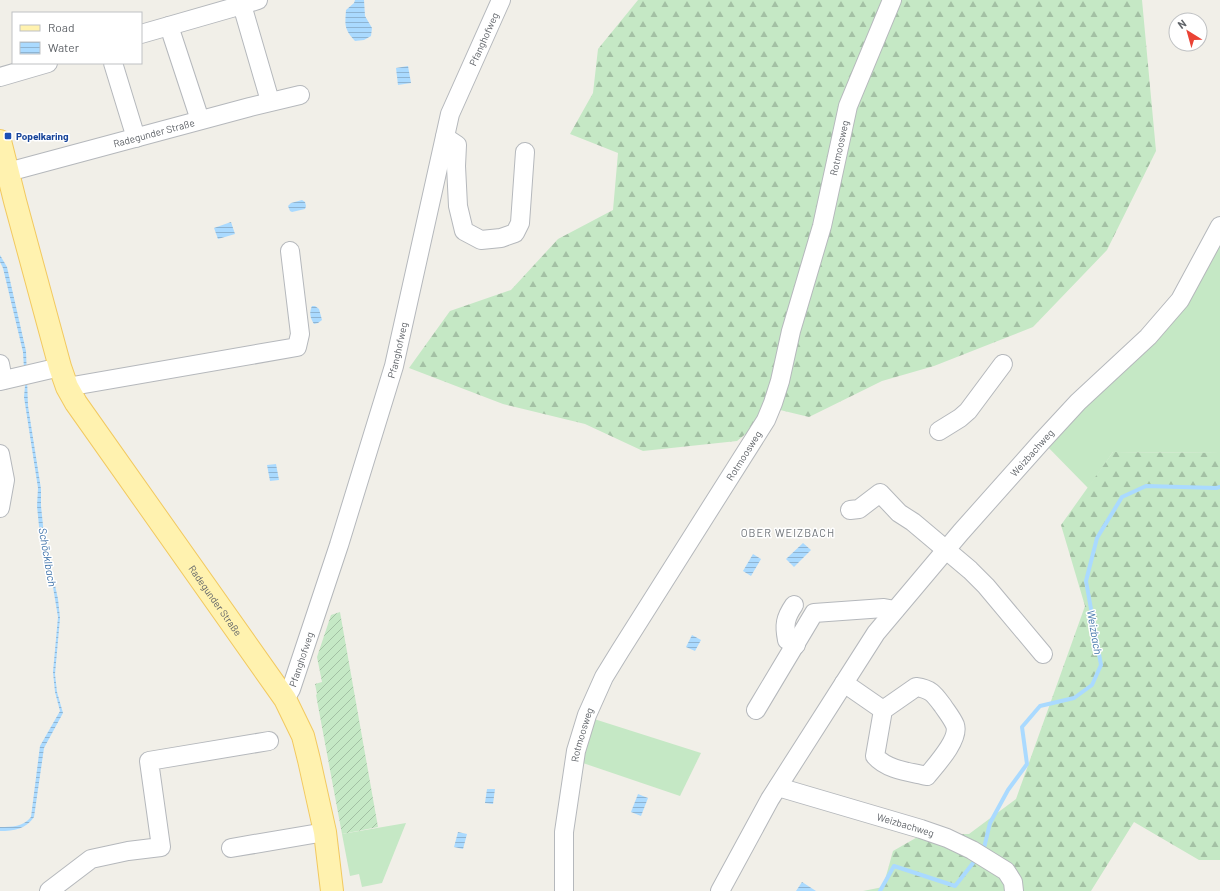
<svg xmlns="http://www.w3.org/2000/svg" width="1220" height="891" font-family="Barlow,sans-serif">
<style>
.grass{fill:#c5e8c5}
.forest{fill:url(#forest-firs)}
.garden{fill:url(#garden-furrows)}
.water{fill:url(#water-rules)}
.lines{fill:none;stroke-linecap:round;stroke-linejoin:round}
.stream{stroke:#aadaff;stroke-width:4}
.minor-casing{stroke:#b5b8bc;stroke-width:20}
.major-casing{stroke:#f2c960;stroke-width:24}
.minor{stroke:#fff;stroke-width:18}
.major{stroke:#fff2af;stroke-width:22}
.transit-dot{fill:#1a4fb4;stroke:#fff;stroke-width:1.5}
.labels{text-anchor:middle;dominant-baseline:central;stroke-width:3;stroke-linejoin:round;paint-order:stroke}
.street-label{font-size:10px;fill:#5f6368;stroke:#fff}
.transit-label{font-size:10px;font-weight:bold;fill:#164399;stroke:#fff;text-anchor:start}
.neighbourhood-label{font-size:11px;letter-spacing:1px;fill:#70757a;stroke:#fff}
.water-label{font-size:11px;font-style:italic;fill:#4174aa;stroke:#fff}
</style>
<defs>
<pattern id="forest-firs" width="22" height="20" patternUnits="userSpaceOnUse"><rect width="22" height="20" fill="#c5e8c5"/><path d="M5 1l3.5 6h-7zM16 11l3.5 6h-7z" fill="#a3c0a4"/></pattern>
<pattern id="garden-furrows" width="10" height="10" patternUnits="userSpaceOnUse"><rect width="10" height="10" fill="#c5e8c5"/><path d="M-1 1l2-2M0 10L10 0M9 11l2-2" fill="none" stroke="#a3c0a4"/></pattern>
<pattern id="water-rules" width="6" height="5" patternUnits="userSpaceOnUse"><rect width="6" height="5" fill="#aadaff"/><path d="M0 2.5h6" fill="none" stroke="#8eb4d2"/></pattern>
</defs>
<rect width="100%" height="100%" fill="#f1efe8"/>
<g class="grass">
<path d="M 1220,226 L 1220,453 L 1113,452 L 1088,488 L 1042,441 L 1148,337 Z"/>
<path d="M 591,718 L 701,753 L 680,796 L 580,762 Z"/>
<path d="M 406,823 L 382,883 L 362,887 L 359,874 L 350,876 L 342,834 Z"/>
</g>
<g class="forest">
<path d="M 638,0 L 1142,0 L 1156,151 L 1107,250 L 1033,327 L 934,366 L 882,381 L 809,417 L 776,409 L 737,441 L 643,451 L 585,424 L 503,404 L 409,368 L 450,311 L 511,290 L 558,239 L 613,210 L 618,153 L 570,134 L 593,93 L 598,49 Z"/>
<path d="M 1113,452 L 1220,453 L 1220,860 L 1199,860 L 1134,822 L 1091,891 L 863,891 L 883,887 L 893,851 L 921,835 L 969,834 L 1016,799 L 1085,606 L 1061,525 Z"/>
</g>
<path class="garden" d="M 340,612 L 378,827 L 342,834 L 316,695 L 317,694 L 315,684 L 322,682 L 317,657 L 331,615 Z"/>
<g class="water">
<path d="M 355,0 L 364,0 L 365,16 L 372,28 L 371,36 L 364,40 L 355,41 C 344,29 345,25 346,10 L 354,3 Z"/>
<path d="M 408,66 L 411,83 L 398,85 L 396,68 Z"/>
<path d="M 302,200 L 305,202 L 306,206 L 305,209 L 292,212 L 290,211 L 288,206 L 291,203 Z"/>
<path d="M 231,222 L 235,234 L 218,239 L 214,228 Z"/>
<path d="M 0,255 L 7,267 L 26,351 L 28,406 L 41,489 L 41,506 L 44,535 L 58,599 L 60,618 L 55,674 L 57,692 L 63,713 L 44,748 L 34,817 C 26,829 14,831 0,831 L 0,827 C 12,827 23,827 31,817 L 40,746 L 60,711 L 55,692 L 53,672 L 58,617 L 50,569 L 40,536 L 37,506 L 38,488 L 24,397 L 25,386 L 23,352 L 3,268 L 0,262 Z"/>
<path d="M 312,306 L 315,306 L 319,309 L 322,320 L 318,323 L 314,324 C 310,318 309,312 312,306 Z"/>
<path d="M 276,464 L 279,480 L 270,481 L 267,465 Z"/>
<path d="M 803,543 L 811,550 L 794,567 L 786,559 Z"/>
<path d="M 753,554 L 761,559 L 751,576 L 743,571 Z"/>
<path d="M 692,635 L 701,640 L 695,651 L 686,647 Z"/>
<path d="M 487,789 L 495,789 L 493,804 L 485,803 Z"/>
<path d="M 638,794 L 648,798 L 641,816 L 631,812 Z"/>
<path d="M 458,832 L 467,834 L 463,849 L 454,847 Z"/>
<path d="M 802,882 L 816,891 L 796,891 Z"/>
</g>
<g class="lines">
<g class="stream">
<path d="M 982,851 L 984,848 L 990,823 L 1008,790 L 1027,764 L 1022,727 L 1040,706 L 1074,698 L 1092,685 L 1101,665 L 1086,581 L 1097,538 L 1122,497 L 1146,486 L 1216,488 L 1220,487"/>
<path d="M 880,891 L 894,866 L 955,886 L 977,858"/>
</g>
<g class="minor-casing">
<g id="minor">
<path d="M 242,5 L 258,0"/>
<path d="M 169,26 L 200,120"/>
<path d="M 141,34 L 242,5 L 270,101"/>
<path d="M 113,63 L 136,138"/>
<path d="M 0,77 L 48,63"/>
<path d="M 445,137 L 457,145 L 456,166 L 458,206 L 464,231 L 481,240 L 501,238 L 515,233 L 520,223 L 525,152"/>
<path id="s1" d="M 8,172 L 250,107 L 300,95"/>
<path d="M 0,364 L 3,380"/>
<path d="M 0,381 L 60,367"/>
<path d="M 67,387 L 297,347 L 300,334 L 290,251"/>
<path d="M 939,431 L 960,418 L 968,411 L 1003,364"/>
<path d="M 0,454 L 5,480 L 0,508"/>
<path d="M 850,510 L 859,509 L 880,493 L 899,513 L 913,522 L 970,570 L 986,586 L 1043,654"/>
<path d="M 794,605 C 785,618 784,625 787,640 L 796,645"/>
<path d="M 844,683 L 883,710 L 875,756 C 887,770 910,772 927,776 C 936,765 960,739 955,725 C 952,718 947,712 943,706 C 934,694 931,689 916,687 L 883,710"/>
<path id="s2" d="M 285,699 L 291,689 L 339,545 L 394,366 L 450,114 L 501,0"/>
<path d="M 756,710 L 814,613 L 884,608 L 895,610"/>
<path id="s3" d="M 778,787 L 921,829 L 947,838 L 972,850 L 1006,871 L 1013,882 L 1014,891"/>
<path d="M 231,848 L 325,832"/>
<path d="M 49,891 L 91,859 L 128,851 L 161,847 L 149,761 L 269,741"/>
<path id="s4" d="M 564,891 L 564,832 L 576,751 L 587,715 L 604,677 L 620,651 L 766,420 L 773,403 L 780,381 L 791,331 L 822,226 L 848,106 L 892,0"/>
<path id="s5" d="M 720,891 L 770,799 L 876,633 L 961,532 L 1042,441 L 1078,402 L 1148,337 L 1180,300 L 1220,226"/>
</g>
</g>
<g class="major-casing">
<g id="major">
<path id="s6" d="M 0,141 L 15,201 L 60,367 L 67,387 L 76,403 L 285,699 L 303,736 L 309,760 L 325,832 L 332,891"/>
</g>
</g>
<use href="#minor" class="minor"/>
<use href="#major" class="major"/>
</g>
<rect class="transit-dot" x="4" y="132" width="8" height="8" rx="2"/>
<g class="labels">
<g class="street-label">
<text stroke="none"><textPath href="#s2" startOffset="691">Pfanghofweg</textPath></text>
<text stroke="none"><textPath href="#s1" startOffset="151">Radegunder Straße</textPath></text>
<text stroke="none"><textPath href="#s4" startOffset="806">Rotmoosweg</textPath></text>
<text stroke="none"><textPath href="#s2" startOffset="367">Pfanghofweg</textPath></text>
<text stroke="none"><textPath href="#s5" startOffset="540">Weizbachweg</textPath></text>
<text stroke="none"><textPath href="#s4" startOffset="482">Rotmoosweg</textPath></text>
<text stroke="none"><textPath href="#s6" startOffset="515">Radegunder Straße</textPath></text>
<text stroke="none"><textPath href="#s2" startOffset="43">Pfanghofweg</textPath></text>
<text stroke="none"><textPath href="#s4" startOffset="158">Rotmoosweg</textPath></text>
<text stroke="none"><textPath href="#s3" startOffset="133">Weizbachweg</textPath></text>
</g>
<g class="transit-label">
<text x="16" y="136">Popelkaring</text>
</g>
<g class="neighbourhood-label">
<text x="788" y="532">OBER WEIZBACH</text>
</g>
<g class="water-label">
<text transform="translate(48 557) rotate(80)">Schöcklbach</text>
<text transform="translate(1095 632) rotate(80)">Weizbach</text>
</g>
</g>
<rect x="12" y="12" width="130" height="52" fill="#ffffff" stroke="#bfc1c3"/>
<rect x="20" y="25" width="20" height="6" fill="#fff2af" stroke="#bfc1c3"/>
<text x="48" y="32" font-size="12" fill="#5f6368">Road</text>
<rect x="20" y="42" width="20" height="12" fill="url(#water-rules)" stroke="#bfc1c3"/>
<text x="48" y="52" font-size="12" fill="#5f6368">Water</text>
<g transform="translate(1188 32) rotate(323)"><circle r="19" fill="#ffffff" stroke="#bfc1c3"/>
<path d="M0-3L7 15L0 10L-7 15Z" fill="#ea4335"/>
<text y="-6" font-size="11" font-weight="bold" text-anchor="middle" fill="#5f6368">N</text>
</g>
</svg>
